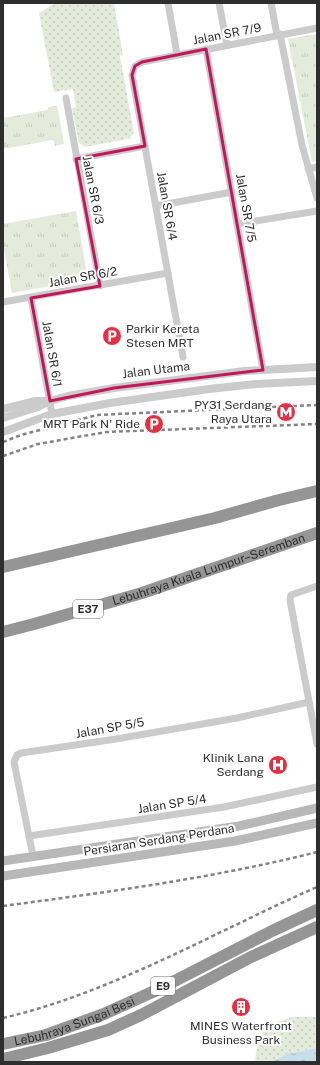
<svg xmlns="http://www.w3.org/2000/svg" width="320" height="1065" font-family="'Public Sans',sans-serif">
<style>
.grass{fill:url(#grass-dots)}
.park{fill:url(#park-tufts)}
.water{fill:url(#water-ripples)}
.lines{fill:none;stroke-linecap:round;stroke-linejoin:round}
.minor{stroke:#cbcbcb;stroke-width:7}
.tertiary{stroke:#cbcbcb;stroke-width:8}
.secondary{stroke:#b8b8b8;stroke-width:9}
.motorway{stroke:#959595;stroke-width:12}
.rail{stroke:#838383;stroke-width:2.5;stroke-dasharray:4 3;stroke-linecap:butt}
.marked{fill:none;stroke:#c2185b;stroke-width:3;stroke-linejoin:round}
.labels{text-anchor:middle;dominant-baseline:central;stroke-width:4;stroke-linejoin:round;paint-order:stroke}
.shield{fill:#fff;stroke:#6d6d6d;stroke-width:1}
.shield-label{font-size:11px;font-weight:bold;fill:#2e2e2e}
.street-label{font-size:12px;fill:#2e2e2e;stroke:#fff}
.poi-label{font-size:12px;fill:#2e2e2e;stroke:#fff;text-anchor:end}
</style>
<defs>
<pattern id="grass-dots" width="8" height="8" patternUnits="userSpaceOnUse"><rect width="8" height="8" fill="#e4ebdb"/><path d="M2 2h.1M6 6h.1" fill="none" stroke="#c4cabc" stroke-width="1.8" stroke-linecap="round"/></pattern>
<pattern id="park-tufts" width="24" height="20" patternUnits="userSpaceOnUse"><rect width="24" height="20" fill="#e4ebdb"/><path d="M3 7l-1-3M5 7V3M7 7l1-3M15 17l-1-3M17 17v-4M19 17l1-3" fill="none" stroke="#c4cabc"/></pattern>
<pattern id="water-ripples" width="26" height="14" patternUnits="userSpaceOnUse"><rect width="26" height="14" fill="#c7deeb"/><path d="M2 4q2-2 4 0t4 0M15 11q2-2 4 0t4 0" fill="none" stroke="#abbfca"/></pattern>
</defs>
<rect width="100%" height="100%" fill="#fff"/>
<g class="grass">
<path d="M 55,3 L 114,3 L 123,55 L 120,56 L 134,133 L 129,139 L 85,147 L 79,143 L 72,108 L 76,107 L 73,89 L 54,92 L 39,13 Z"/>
<path d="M 292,1017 L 317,1017 L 317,1048 L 287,1054 L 270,1062 L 255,1062 C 258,1031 262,1027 292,1017 Z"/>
</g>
<g class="park">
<path d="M 317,34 L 317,161 L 312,162 L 288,39 Z"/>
<path d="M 57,106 L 64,144 L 55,146 L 53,140 L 3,149 L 3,118 L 48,110 L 48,107 Z"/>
<path d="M 76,211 L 87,274 L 83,280 L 12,293 L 3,244 L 3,224 Z"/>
</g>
<path class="water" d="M 317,1048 L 317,1062 L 270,1062 L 287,1054 Z"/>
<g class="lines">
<g class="minor">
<path d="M 168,3 L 177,54"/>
<path d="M 219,3 L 227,45"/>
<path d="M 271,3 L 277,35"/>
<path d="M 280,34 L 302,145 L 317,198"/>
<path d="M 206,49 L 263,370"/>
<path d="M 66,98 L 100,286"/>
<path d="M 76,159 L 145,146"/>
<path d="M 308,169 L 317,167"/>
<path d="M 156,206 L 232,192"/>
<path d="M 237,224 L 317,211"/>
<path d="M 31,298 L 52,414"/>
<path d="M 3,302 L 168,273"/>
<path d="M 183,357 L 132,75 L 135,66 L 142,62 L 317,28"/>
<path d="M 317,586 L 291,595 L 290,600 L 317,744"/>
<path d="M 29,836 L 224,807 L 317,787"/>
<path d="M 33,856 L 14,762 L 17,755 L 21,753 L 116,739 L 237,718 L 309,702"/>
</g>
<g class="tertiary">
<path d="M 3,409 L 36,401 L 47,401"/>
<path d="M 3,418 L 38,407 L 50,401 L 68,396 L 114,388 L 245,371 L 317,367"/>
<path d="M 3,432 L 52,414 L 110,403 L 209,389 L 256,384 L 317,381"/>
</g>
<g class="secondary">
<path d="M 3,861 L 239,826 L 317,808"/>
<path d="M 3,876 L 235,841 L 317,823"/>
</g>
<g class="motorway">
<path d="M 3,567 L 215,518 L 279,500 L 317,491"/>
<path id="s1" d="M 3,632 L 34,624 L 142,593 L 317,533"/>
<path id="s2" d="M 3,1044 L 46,1035 L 104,1014 L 159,989 L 272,931 L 317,910"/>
<path d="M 3,1059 L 48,1048 L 108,1030 L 141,1015 L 251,957 L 317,927"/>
</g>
<g class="rail">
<path d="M 3,442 L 21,435 L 97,415 L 317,405"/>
<path d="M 3,456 L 38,444 L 106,432 L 317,424"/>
<path d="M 3,906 C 108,892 214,878 317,852"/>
<path d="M 3,1018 C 89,998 169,957 248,919 C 271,908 294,897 317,887"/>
</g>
</g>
<path class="marked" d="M 206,49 L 263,370 L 114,388 L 50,401 L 31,298 L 100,286 L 76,159 L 145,146 L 132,75 L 135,66 L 142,62 Z"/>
<defs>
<g id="parking-disc" transform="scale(1)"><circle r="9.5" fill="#e52f42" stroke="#fff"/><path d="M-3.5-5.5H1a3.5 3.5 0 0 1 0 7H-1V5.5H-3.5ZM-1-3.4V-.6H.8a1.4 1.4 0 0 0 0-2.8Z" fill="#fff"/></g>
<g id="metro-disc" transform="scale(1)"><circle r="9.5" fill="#e52f42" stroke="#fff"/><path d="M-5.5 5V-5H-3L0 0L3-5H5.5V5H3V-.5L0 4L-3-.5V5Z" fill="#fff"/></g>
<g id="hospital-disc" transform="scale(1)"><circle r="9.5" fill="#e52f42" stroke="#fff"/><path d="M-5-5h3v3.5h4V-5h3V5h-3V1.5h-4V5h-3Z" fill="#fff"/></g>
<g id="building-disc" transform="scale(1)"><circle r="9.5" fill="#e52f42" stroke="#fff"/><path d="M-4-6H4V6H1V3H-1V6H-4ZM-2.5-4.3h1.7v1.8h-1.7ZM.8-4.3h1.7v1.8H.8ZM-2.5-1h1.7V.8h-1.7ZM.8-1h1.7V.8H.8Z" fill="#fff"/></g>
</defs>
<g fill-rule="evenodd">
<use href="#parking-disc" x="112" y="336"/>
<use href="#metro-disc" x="286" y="412"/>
<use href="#parking-disc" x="154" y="424"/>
<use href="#hospital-disc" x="278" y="765"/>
<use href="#building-disc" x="241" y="1007"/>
</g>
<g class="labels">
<g class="shield">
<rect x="73" y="600" width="30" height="18" rx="3"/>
<rect x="151" y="977" width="24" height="18" rx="3"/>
</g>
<g class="shield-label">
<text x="88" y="609">E37</text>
<text x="163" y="986">E9</text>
</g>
<g class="street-label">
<text transform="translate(227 34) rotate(-11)">Jalan SR 7/9</text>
<text transform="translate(93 190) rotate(79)">Jalan SR 6/3</text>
<text transform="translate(167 206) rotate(80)">Jalan SR 6/4</text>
<text transform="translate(246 208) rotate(80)">Jalan SR 7/5</text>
<text transform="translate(83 277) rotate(-10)">Jalan SR 6/2</text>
<text transform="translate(52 354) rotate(80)">Jalan SR 6/1</text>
<text transform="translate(156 370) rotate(-7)">Jalan Utama</text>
<text stroke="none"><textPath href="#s1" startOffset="215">Lebuhraya Kuala Lumpur–Seremban</textPath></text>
<text transform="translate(110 728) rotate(-10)">Jalan SP 5/5</text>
<text transform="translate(172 804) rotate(-9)">Jalan SP 5/4</text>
<text transform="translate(159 840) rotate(-9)">Persiaran Serdang Perdana</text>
<text stroke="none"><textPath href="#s2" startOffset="75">Lebuhraya Sungai Besi</textPath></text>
</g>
<g class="poi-label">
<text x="126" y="329" text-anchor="start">Parkir Kereta<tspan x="126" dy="14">Stesen MRT</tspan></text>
<text x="272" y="405">PY31 Serdang<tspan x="272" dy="14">Raya Utara</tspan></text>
<text x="140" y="424">MRT Park N' Ride</text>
<text x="264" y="758">Klinik Lana<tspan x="264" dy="14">Serdang</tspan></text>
<text x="241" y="1026" text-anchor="middle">MINES Waterfront<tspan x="241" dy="14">Business Park</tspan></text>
</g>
</g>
<rect width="320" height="1065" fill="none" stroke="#2e2e2e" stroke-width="8"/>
</svg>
